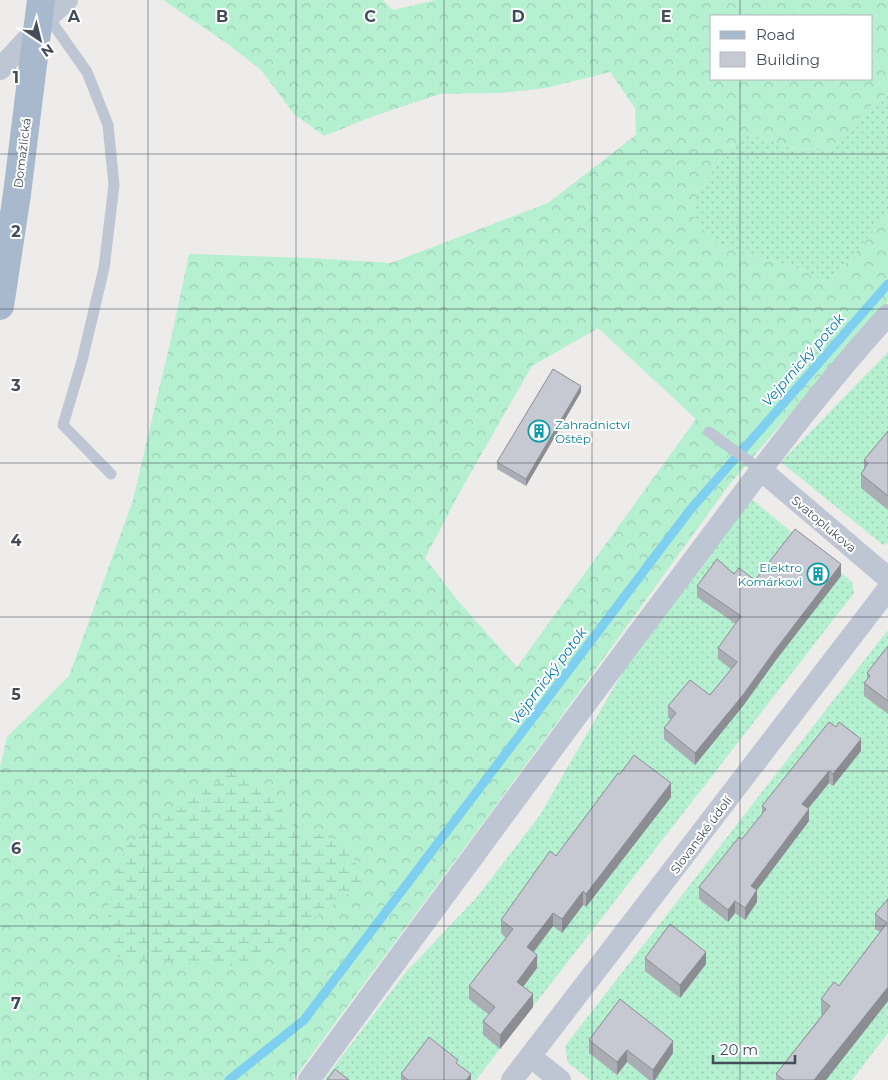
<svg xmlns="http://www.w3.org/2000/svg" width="888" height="1080" font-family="Montserrat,sans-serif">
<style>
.forest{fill:url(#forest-crowns);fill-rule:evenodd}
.wetland{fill:url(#wetland-marsh)}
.garden{fill:url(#garden-dots)}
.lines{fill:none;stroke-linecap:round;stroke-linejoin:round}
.stream{stroke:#7fd0f0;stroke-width:9}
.lane{stroke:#bdc6d2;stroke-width:11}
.street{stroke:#bdc6d2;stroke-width:22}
.primary{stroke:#a8b8cd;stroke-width:28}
.primary-bridge{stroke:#a8b8cd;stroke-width:28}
.wall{fill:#abadb5}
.shaded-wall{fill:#8b8d93}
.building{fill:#c7c9d2;stroke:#8b8d93}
.grid{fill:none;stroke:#434d59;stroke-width:1;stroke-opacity:0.55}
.labels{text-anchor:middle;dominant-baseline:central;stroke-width:4;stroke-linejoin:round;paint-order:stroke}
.street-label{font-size:12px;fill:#434d59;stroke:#fff}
.culture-label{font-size:12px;fill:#0d838f;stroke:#fff;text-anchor:start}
.water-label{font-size:14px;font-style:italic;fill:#047bab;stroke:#fff}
.grid-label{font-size:16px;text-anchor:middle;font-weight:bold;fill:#434d59;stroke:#fff;stroke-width:4;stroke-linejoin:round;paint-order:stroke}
</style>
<defs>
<pattern id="forest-crowns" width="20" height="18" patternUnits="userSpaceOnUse" patternTransform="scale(1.25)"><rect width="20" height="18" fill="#b5f0d1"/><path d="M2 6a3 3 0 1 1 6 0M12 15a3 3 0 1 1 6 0" fill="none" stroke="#9dcfb6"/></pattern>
<pattern id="wetland-marsh" width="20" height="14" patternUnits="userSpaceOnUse" patternTransform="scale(1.25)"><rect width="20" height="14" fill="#b5f0d1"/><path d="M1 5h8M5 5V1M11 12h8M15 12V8" fill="none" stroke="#9dcfb6"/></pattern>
<pattern id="garden-dots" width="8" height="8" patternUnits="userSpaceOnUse" patternTransform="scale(1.25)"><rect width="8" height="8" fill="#b5f0d1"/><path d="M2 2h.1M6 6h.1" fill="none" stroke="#9dcfb6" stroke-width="1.8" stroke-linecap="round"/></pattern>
</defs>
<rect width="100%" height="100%" fill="#eeebeb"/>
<path class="forest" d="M 163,0 L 383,0 L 393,10 L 436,0 L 888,0 L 888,93 L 867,109 L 835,151 L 796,149 L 750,134 L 726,150 L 697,194 L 714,242 L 746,254 L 795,267 L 829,283 L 888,214 L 888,301 L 850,344 L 729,485 L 564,713 L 293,1080 L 0,1080 L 0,767 L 7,737 L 69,676 L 133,500 L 173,330 L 189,254 L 311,258 L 391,263 L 548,203 L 636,135 L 635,108 L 610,72 L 546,88 L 501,93 L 440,94 L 374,116 L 324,136 L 294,114 L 261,70 L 225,42 ZM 712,16 L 872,16 L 872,79 L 712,79 ZM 598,328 L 696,419 L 517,667 L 458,601 L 425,558 L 462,488 L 532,366 Z"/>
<path class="wetland" d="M 232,771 L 270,793 L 294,827 L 347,843 L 364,882 L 247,967 L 117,957 L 107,911 L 125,847 Z"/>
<g class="garden">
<path d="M 888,93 L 888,214 L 829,283 L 795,267 L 746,254 L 714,242 L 694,220 L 697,194 L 726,150 L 750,134 L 796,149 L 834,151 L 867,109 Z"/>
<path d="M 888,352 L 888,543 L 883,545 L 781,462 Z"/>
<path d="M 749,497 L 852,582 L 854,593 L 476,1080 L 324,1080 L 406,972 L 477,897 L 540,815 L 636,649 Z"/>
<path d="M 887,631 L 888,631 L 888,1033 L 852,1080 L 590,1080 L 568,1063 L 565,1046 Z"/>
</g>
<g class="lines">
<path class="stream" d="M 229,1080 L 304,1020 L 690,510 L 888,284"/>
<g class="lane">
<path d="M 48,17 L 87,72 L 108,125 L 114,185 L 104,268 L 82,361 L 63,425 L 111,474"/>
<path d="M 709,432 L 761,470"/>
</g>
<g class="street">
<path d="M 0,69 L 48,17 L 67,0"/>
<path d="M 761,470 L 888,578"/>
<path d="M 531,1057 L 560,1080"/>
<path d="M 309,1080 C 425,922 541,763 658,607 C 733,508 805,406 888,315"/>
<path d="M 512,1080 L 888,589"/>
</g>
<path class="primary" d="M 0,306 L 17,194"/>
<path class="primary-bridge" d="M 17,194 L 41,0"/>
</g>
<g class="wall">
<path d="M 581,392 L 526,486 L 497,469 L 497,462 Z"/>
<path d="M 888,431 L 888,510 L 861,488 L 861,474 L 864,469 L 864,460 Z"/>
<path d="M 734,574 L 755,580 L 841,576 L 776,660 L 743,706 L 695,765 L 664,739 L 664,728 L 671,719 L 668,718 L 668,706 L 710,695 L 731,669 L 718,659 L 718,648 L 736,624 L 697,597 L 697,586 Z"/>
<path d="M 888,646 L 888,714 L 864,696 L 864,683 L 867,679 L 867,673 Z"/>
<path d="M 861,751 L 833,786 L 829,783 L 808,809 L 809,821 L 757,890 L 757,902 L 745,920 L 735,913 L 728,922 L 699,899 L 699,887 L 742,839 L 762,814 L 762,806 Z"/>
<path d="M 671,797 L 586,907 L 583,905 L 562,933 L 553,926 L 534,952 L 537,968 L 523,987 L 533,1007 L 500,1049 L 483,1035 L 483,1021 L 489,1015 L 469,999 L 469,986 L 506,938 L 501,933 L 501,920 L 556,856 Z"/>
<path d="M 888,899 L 888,1001 L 826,1080 L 776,1080 L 776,1074 L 822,1015 L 821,1014 L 821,999 L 839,986 L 880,932 L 875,929 L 875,914 Z"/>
<path d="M 645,958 L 706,964 L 680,998 L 645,971 Z"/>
<path d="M 589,1040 L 673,1053 L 655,1080 L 649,1080 L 627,1062 L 617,1075 L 589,1053 Z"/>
<path d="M 458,1064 L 471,1080 L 401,1080 L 401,1074 Z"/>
</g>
<g class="shaded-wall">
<path d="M 581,386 L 581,392 L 526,486 L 526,479 Z"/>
<path d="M 841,564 L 841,576 L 776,660 L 743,706 L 695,765 L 695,753 Z"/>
<path d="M 861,739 L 861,751 L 833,786 L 833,774 Z"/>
<path d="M 829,771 L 829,783 L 802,816 L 802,804 Z"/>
<path d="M 671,783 L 671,797 L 586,907 L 586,894 Z"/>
<path d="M 809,809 L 809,821 L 751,898 L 751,886 Z"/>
<path d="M 757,890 L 757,902 L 745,920 L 745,908 Z"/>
<path d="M 583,891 L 583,905 L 562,933 L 562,919 Z"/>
<path d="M 735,901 L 735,913 L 728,922 L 728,910 Z"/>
<path d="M 553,913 L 553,926 L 527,960 L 527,947 Z"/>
<path d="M 706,952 L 706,964 L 680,998 L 680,985 Z"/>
<path d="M 537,955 L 537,968 L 517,995 L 517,982 Z"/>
<path d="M 888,987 L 888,1001 L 826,1080 L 814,1080 Z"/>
<path d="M 533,994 L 533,1007 L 500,1049 L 500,1035 Z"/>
<path d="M 673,1041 L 673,1053 L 655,1080 L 653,1080 L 653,1070 Z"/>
<path d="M 627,1050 L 627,1062 L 617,1075 L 617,1062 Z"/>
<path d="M 471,1074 L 471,1080 L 466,1080 Z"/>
</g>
<g class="building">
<path d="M 553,369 L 581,386 L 526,479 L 497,462 Z"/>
<path d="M 888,431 L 888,496 L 861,474 L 868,463 L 864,460 Z"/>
<path d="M 795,529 L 841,564 L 776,649 L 743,695 L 695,753 L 664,728 L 676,713 L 668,706 L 690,680 L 710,695 L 737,662 L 718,648 L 741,616 L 697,586 L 717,559 L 734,574 L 739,568 L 755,580 Z"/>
<path d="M 888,646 L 888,701 L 864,683 L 870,676 L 867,673 Z"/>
<path d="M 829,722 L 836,727 L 839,722 L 861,739 L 833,774 L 829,771 L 802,804 L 809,809 L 751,886 L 757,890 L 745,908 L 735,901 L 728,910 L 699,887 L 739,837 L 742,839 L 766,809 L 762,806 Z"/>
<path d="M 634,755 L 671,783 L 586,894 L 583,891 L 562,919 L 553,913 L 527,947 L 537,955 L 517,982 L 533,994 L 500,1035 L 483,1021 L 495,1007 L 469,986 L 513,929 L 501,920 L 550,851 L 556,856 L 618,773 L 620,774 Z"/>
<path d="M 888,899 L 888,987 L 814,1080 L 784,1080 L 776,1074 L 830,1006 L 821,999 L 834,982 L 839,986 L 887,923 L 875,914 Z"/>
<path d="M 670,924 L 706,952 L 680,985 L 645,958 Z"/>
<path d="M 620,999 L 673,1041 L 653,1070 L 627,1050 L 617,1062 L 589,1040 Z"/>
<path d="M 429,1037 L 458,1060 L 456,1063 L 471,1074 L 466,1080 L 408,1080 L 401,1074 Z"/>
<path d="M 335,1069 L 349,1080 L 327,1080 Z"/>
</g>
<path class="grid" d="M 148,0 L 148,1080M 296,0 L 296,1080M 444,0 L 444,1080M 592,0 L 592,1080M 740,0 L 740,16M 740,79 L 740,1080M 0,154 L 888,154M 0,309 L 888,309M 0,463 L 888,463M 0,617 L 888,617M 0,771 L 888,771M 0,926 L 888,926"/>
<defs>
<g id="building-ring" transform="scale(1.125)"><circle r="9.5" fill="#fff" stroke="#0f9aa8" stroke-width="1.5"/><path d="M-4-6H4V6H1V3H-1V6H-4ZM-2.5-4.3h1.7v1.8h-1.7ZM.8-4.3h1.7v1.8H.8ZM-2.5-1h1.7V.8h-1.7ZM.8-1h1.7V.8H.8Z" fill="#0f9aa8"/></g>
</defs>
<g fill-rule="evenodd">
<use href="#building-ring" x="539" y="431"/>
<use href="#building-ring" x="818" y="574"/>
</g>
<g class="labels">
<g class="street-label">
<text transform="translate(22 153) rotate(-83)">Domažlická</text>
<text transform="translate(824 524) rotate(40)">Svatoplukova</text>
<text transform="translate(701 835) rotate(-53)">Slovanské údolí</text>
</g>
<g class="culture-label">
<text x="555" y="424">Zahradnictví<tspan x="555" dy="14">Oštěp</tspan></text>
<text x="802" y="567" text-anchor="end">Elektro<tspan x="802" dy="14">Komárkovi</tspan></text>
</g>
<g class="water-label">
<text transform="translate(803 360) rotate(-49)">Vejprnický potok</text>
<text transform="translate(548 676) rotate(-53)">Vejprnický potok</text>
</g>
</g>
<g class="grid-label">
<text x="74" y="22">A</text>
<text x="222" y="22">B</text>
<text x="370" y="22">C</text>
<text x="518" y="22">D</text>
<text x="666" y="22">E</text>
<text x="16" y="83">1</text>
<text x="16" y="237">2</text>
<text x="16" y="391">3</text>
<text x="16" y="546">4</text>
<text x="16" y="700">5</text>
<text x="16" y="854">6</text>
<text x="16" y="1009">7</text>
</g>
<rect x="710" y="15" width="162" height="65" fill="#ffffff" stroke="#b4b8bd"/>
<rect x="720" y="31" width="25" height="8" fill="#a8b8cd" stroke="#b4b8bd"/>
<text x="756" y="40" font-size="15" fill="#434d59">Road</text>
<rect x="720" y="52" width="25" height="15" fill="#c7c9d2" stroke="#b4b8bd"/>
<text x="756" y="65" font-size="15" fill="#434d59">Building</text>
<g transform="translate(40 40) rotate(145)" stroke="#ffffff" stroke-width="4" paint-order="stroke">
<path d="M0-4L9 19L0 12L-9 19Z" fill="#434d59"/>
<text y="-8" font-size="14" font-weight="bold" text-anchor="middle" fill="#434d59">N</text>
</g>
<path d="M713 1055v8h82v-8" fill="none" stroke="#434d59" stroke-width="2.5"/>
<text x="720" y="1055" font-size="15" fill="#434d59" stroke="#ffffff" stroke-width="4" paint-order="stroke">20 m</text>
</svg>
